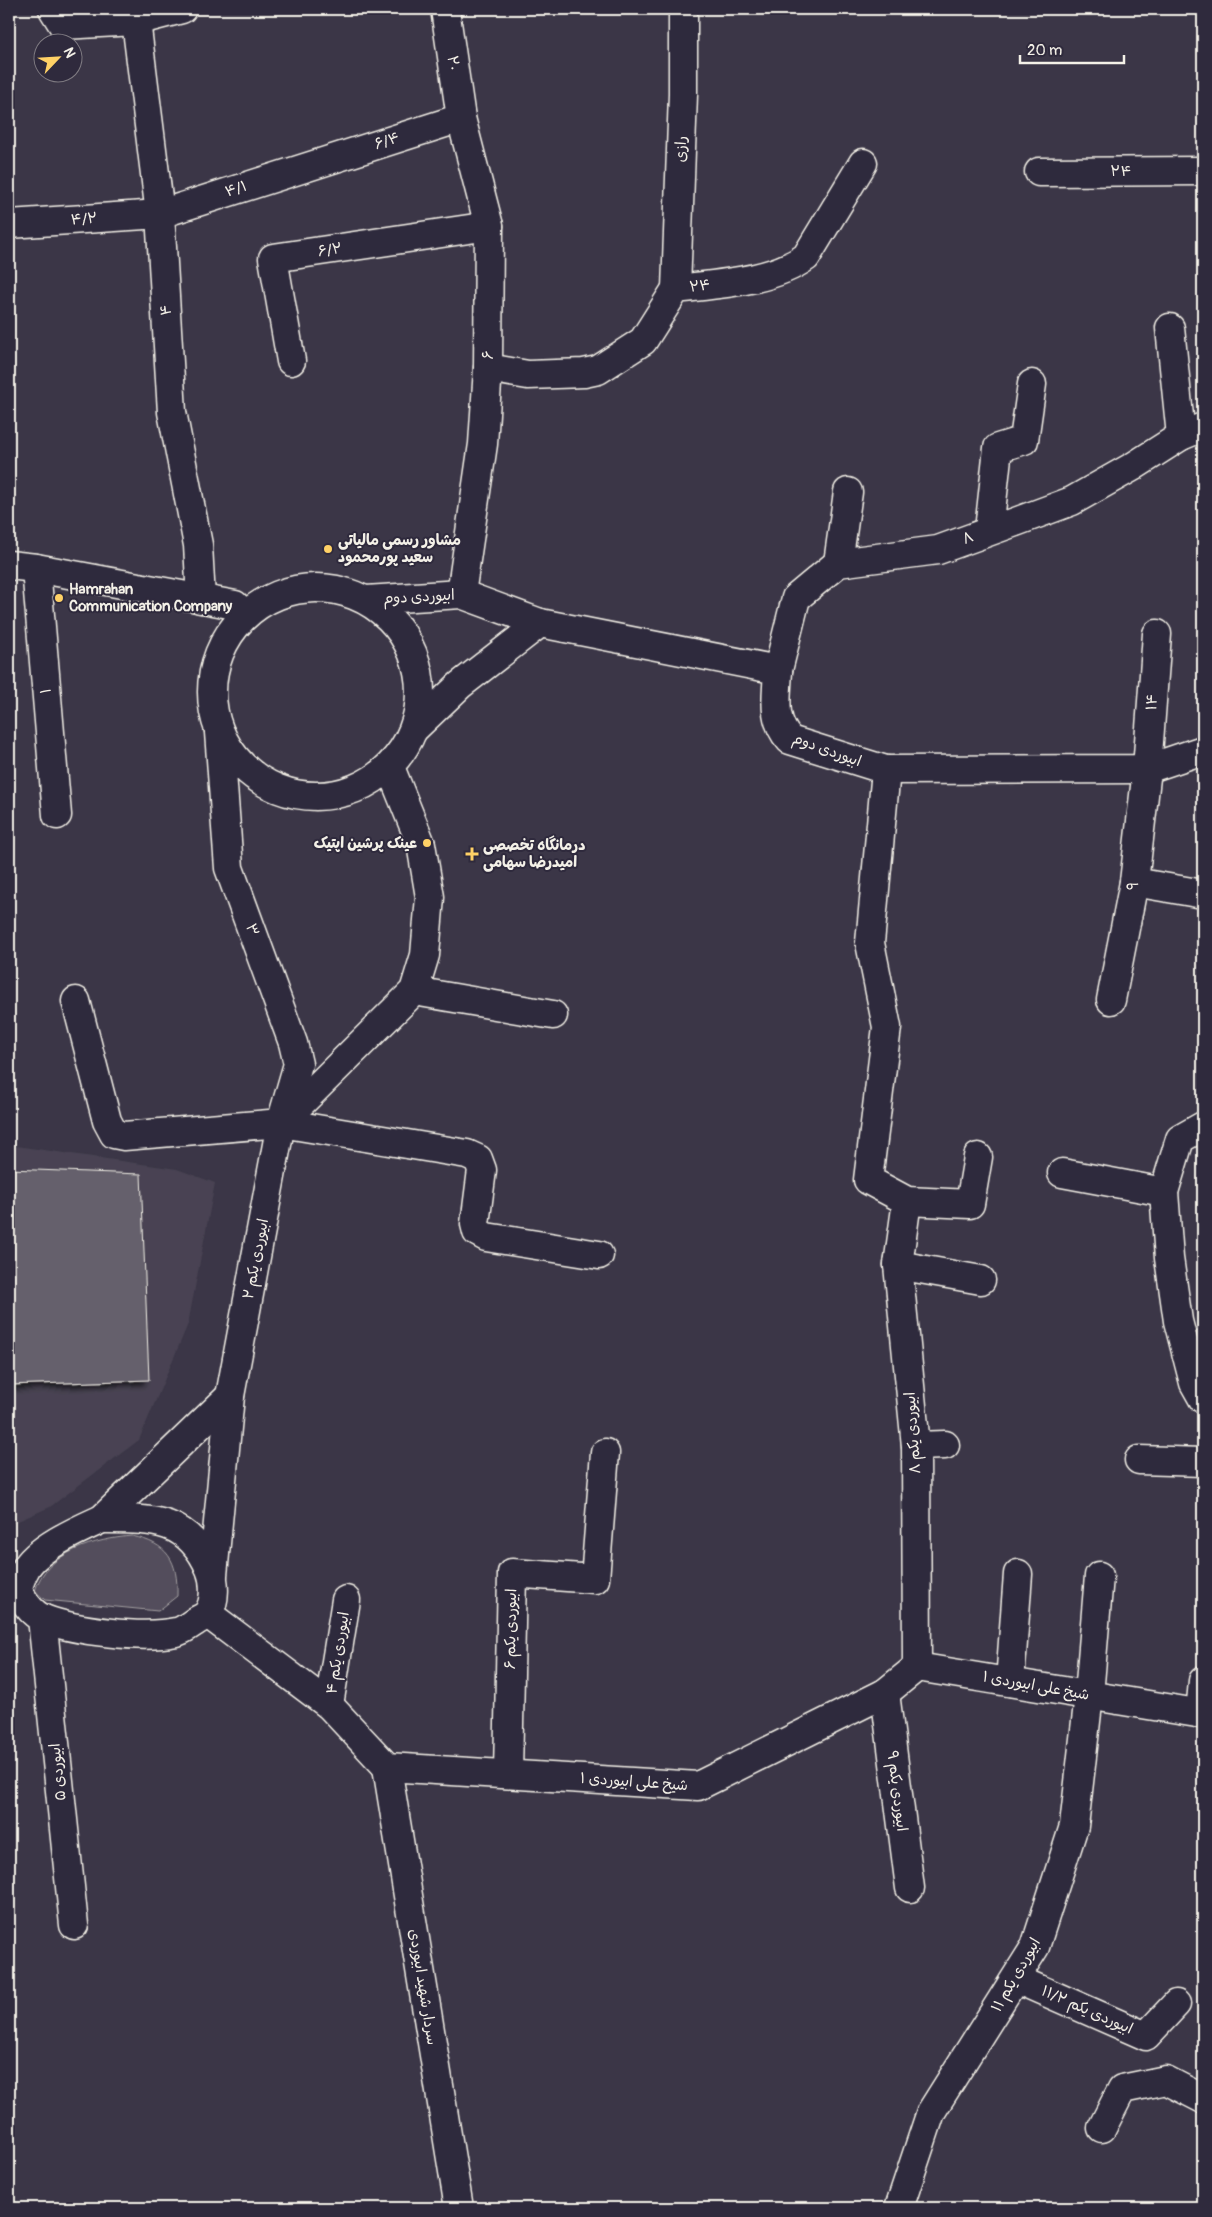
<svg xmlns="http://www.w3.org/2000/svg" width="1212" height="2217" font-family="Pangolin,'Playpen Sans Arabic',sans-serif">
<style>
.built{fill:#484352}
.green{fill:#534e5c;stroke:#a4a0a2}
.building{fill:#65616c;stroke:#f4f1e8;filter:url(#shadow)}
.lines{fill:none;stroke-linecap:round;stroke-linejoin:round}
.street-casing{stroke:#f4f1e8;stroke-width:31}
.secondary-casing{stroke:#f4f1e8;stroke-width:31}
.street{stroke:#2f2a3d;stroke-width:28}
.secondary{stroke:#2f2a3d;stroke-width:28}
.poi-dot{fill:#ffd166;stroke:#2f2a3d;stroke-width:2}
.labels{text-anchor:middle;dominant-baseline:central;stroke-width:4;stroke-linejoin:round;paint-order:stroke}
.street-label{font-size:15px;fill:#f4f1e8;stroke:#2f2a3d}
.poi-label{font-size:15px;font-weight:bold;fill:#f4f1e8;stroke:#2f2a3d;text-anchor:start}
</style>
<defs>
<filter id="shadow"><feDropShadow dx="-4.5" dy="4.5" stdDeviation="2.5" flood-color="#0009"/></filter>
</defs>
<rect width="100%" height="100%" fill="#3b3647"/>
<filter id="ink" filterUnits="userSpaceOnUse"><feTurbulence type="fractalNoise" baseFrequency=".02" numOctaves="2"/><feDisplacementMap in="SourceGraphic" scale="10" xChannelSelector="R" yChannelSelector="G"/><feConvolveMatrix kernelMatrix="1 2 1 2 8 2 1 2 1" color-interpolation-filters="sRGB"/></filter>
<g filter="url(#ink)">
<path class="built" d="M 9,1145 L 177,1169 L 215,1183 L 188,1324 L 139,1440 L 50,1507 L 9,1525 Z"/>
<path class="green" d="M 132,1536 C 168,1544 178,1560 177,1596 L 158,1611 L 45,1600 L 35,1591 C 46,1552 96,1539 132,1536 Z"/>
<path class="building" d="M 9,1169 L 141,1174 L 149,1380 L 9,1385 Z"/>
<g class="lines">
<g class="street-casing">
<g id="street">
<path d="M 53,9 L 63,25 L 136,21 L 182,9"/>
<path d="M 445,9 L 461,118 L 489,226 L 488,368 L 483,444 L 461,594"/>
<path d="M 136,21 L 160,214 L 172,412 L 198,545 L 201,599"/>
<path d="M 1039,172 L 1203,171"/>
<path d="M 9,224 L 160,214 L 461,118"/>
<path d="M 676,289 L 683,94 L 683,9"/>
<path d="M 1170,328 L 1181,436"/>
<path d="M 291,361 L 273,258 L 489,226"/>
<path d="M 488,368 L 528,375 L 584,373 L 598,370 L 643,341 L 676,289 C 717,284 771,282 806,257 L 863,163"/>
<path d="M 989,530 L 998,448 L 1024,440 L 1032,384"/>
<path d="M 838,563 L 848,492"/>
<path d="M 36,568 L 57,815"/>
<path d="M 366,600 L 461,594 L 540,623 L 778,670 C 777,697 771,719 790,740 L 886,770 L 1147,769 L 1203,750"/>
<path d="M 778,670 L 796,598 L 838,563 L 938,550 L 1018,521 L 1072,501 L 1134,466 L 1181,436 L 1203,427"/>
<path d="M 414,729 L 460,685 L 540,623"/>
<path d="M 886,770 L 870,943 L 887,1027 L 868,1180 L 907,1201 L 970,1204 L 978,1157"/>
<path d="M 1134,882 L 1203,894"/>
<path d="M 414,991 L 553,1015"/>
<path d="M 1111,1000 L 1134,882 L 1147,769 L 1157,634"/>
<path d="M 76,1001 L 107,1121 L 114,1134 L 124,1136 L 281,1123 L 467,1154 L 478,1159 L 482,1170 L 475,1224 L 477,1232 L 486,1237 L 599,1255"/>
<path d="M 282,1122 L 414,991 L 425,955 L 430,897 L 421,844 L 390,767"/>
<path d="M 1203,1126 L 1180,1139 L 1164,1192 L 1169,1258 L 1178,1321 L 1194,1383 L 1203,1399"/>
<path d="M 1062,1173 L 1164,1192"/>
<path d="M 907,1201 L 898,1265 L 916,1446 L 917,1667"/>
<path d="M 898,1265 L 981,1280"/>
<path d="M 916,1446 L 945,1445"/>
<path d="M 1139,1460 L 1203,1462"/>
<path d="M 102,1519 L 230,1396"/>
<path d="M 213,1575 L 230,1396 L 281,1123 L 298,1064 L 293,1043 L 229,868 L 219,732"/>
<path d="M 42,1618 L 74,1925"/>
<path d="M 1010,1682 L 1018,1574"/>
<path d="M 885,1693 L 910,1888"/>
<path d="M 329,1705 L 346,1600"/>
<path d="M 1200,1714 L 1203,1681"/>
<path d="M 387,1767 L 459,2208"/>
<path d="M 508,1774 L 512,1573 L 595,1579 L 605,1453"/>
<path d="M 1016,1979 L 1146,2036 L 1176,2004"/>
<path d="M 1102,2128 L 1122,2089 L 1166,2080 L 1203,2099"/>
<path d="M 899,2208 L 931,2112 L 1035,1947 L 1074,1826 L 1089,1695 L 1099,1576"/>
</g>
</g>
<g class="secondary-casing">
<g id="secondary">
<path d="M 9,565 L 36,568 L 235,605"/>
<circle cx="316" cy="692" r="104"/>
<path d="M 102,1519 C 151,1519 188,1517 210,1569 C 215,1581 216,1601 208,1613 C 206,1616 199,1619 196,1621 C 190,1625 183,1631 176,1632 C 143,1639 75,1631 44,1619 C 30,1613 23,1600 17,1588 C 20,1582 22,1575 25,1570 C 36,1548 80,1529 102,1519 Z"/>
<path d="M 208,1614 L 329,1705 L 387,1767 L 698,1786 L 885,1693 L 917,1667 L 1203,1714"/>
</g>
</g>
<use href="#street" class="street"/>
<use href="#secondary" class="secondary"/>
</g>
</g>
<g class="poi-dot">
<circle cx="328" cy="549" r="5"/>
<circle cx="59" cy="598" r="5"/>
<circle cx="427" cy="843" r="5"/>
<path d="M469.5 846.5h5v5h5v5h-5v5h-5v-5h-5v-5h5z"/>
</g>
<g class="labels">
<g class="street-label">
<text transform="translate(453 63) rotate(82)">۲۰</text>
<text transform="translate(387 141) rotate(-18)">۶/۴</text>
<text transform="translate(681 149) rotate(-88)">رازی</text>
<text x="1121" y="171">۲۴</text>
<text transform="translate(236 189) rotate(-18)">۴/۱</text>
<text transform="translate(84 219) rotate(-4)">۴/۲</text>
<text transform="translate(330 250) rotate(-9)">۶/۲</text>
<text transform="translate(700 286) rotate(-7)">۲۴</text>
<text transform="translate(166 310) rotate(-94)">۴</text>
<text transform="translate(488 355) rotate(-90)">۶</text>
<text transform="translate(968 538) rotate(-22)">۸</text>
<text transform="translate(419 597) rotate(-3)">ابیوردی دوم</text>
<text transform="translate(46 691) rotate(-95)">۱</text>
<text transform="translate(1152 702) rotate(-86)">۱۴</text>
<text transform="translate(827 750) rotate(20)">ابیوردی دوم</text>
<text transform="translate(1133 886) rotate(-81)">۹</text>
<text transform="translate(252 930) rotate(70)">۳</text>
<text transform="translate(256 1259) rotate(-79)">۲ ابیوردی یکم</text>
<text transform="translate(913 1433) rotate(-94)">۸ ابیوردی یکم</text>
<text transform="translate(511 1629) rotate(-89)">۶ ابیوردی یکم</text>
<text transform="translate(338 1653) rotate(-81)">۴ ابیوردی یکم</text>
<text transform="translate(1036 1686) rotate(10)">شیخ علی ابیوردی ۱</text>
<text transform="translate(58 1772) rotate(-96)">۵ ابیوردی</text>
<text transform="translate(634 1782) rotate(4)">شیخ علی ابیوردی ۱</text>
<text transform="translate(897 1791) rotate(83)">۹ ابیوردی یکم</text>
<text transform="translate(1016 1975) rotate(-60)">۱۱ ابیوردی یکم</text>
<text transform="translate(423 1987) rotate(81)">سردار شهید ابیوردی</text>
<text transform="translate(1087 2010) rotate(24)">۱۱/۲ ابیوردی یکم</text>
</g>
<g class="poi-label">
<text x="338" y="540">مشاور رسمی مالیاتی<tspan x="338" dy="17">سعید پورمحمود</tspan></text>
<text x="69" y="589">Hamrahan<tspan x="69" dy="17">Communication Company</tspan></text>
<text x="417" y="843" text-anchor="end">عینک پرشین اپتیک</text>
<text x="483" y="845">درمانگاه تخصصی<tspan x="483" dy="17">امیدرضا سهامی</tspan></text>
</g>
</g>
<rect width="1212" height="2217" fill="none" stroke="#2f2a3d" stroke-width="30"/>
<rect x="15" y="15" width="1182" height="2187" fill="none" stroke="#f4f1e8" stroke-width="2" filter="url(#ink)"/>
<g transform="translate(58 58) rotate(65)"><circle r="24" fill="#2f2a3d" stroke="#7e7a81"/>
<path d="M0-4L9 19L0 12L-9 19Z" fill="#ffd166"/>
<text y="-8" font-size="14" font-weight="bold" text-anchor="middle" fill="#f4f1e8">N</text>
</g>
<path d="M1020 55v8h104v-8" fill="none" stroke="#f4f1e8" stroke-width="2.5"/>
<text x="1027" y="55" font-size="15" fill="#f4f1e8" stroke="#2f2a3d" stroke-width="4" paint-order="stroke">20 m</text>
</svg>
